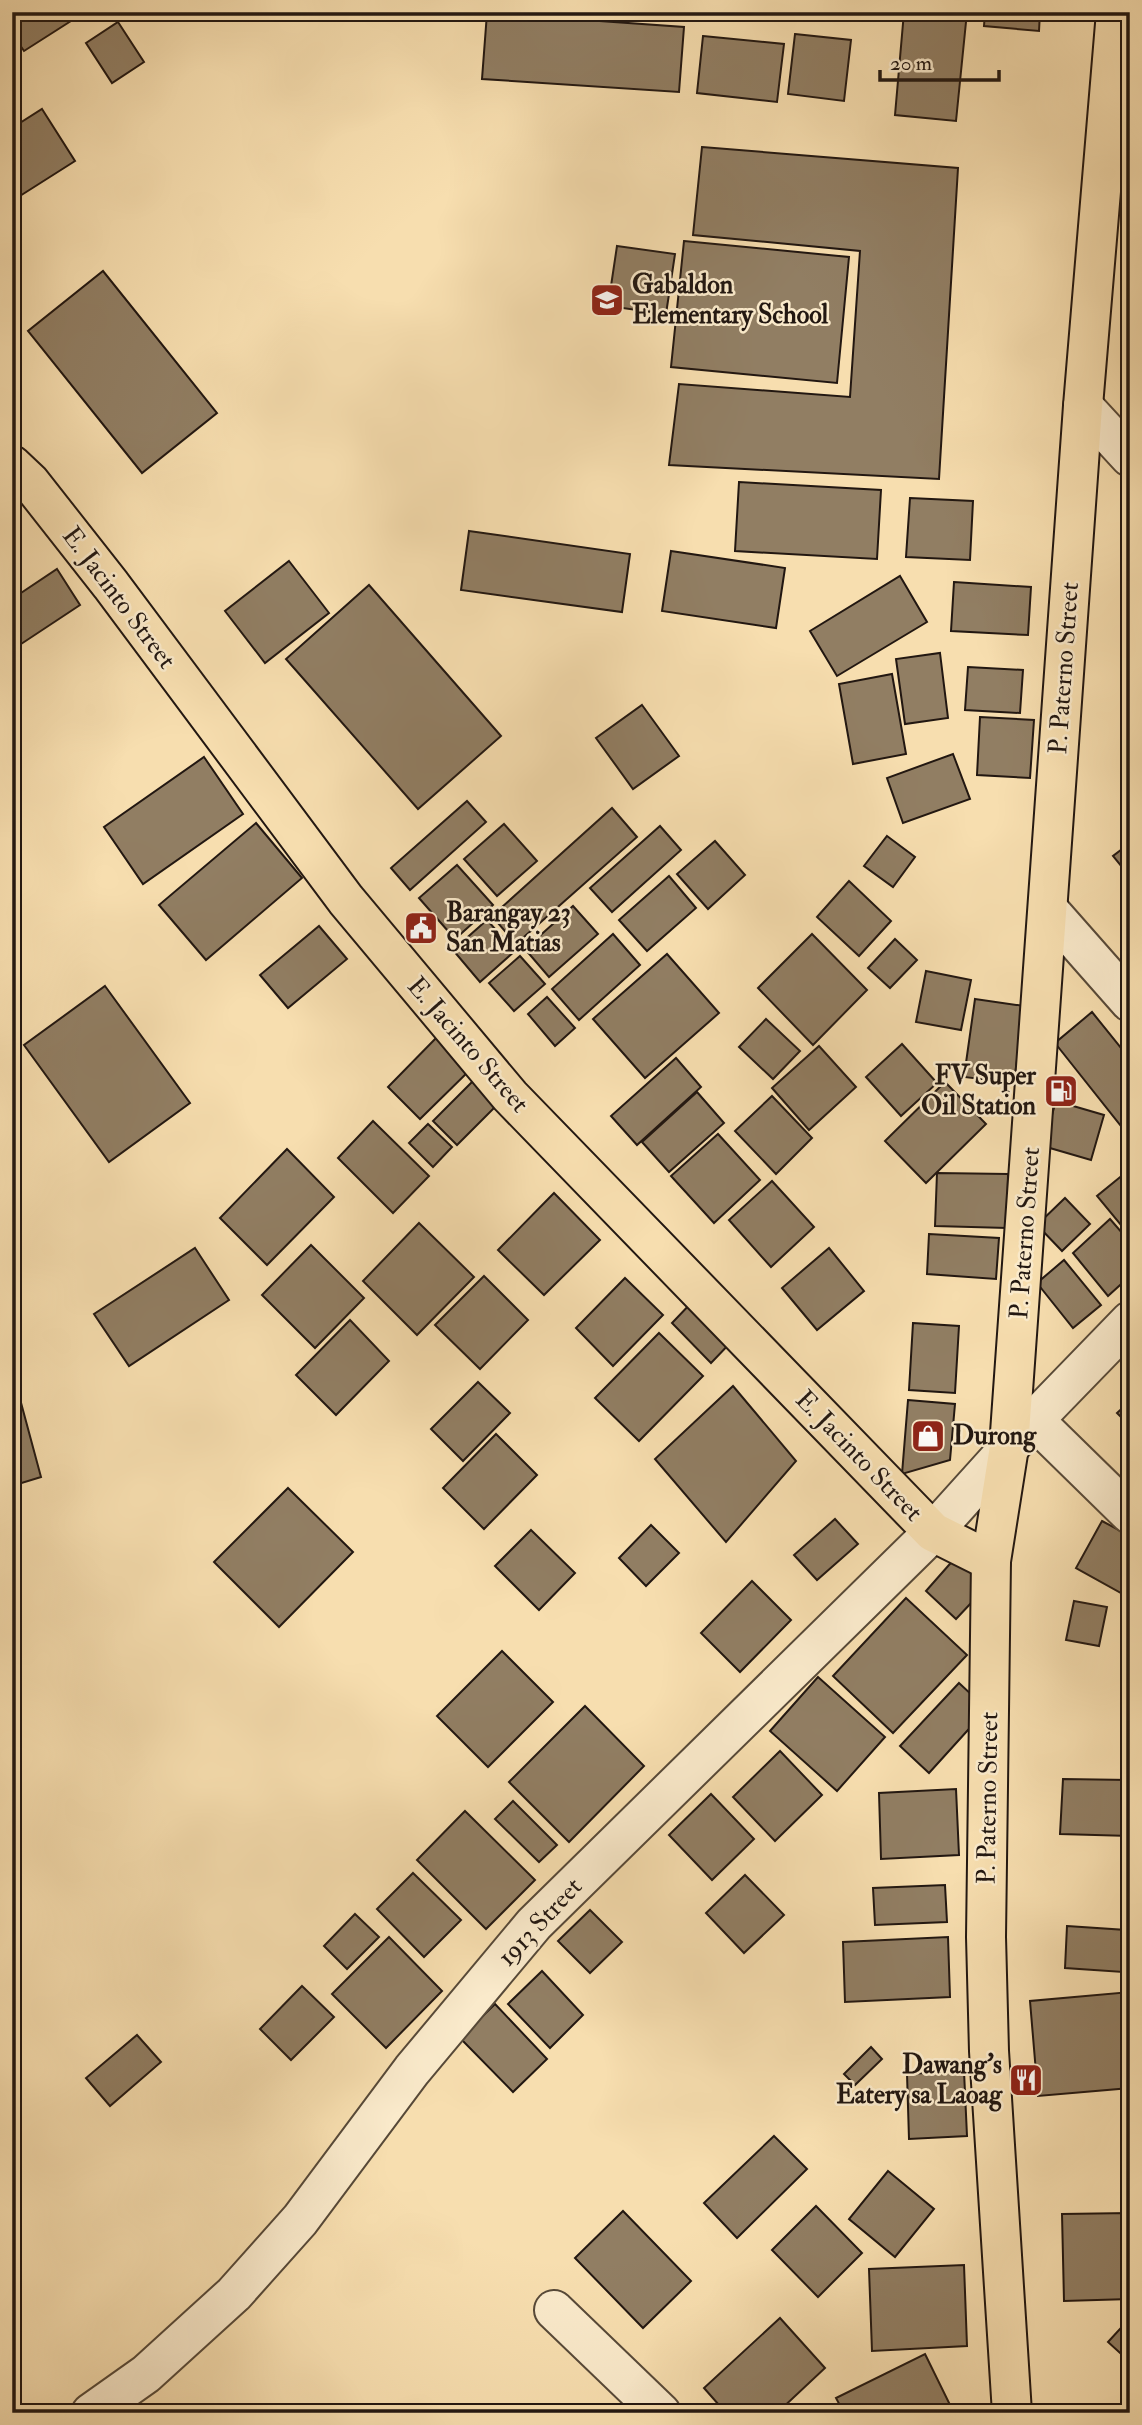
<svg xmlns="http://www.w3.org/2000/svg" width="1142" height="2425" font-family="'IM FELL Double Pica',serif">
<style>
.building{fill:#917e63;stroke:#221711;stroke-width:2}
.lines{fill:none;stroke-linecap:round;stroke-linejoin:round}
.minor-casing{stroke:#574938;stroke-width:42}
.major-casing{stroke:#221711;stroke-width:42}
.minor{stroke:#faeacb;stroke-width:38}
.major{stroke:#f7deaf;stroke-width:38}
.labels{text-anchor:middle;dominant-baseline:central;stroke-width:5;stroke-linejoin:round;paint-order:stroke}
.poi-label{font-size:26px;font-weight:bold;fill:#221711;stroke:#faeacb;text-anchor:start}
.street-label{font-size:26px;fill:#221711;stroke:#faeacb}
</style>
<rect width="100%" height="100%" fill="#f7deaf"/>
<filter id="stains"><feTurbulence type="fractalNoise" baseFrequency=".00286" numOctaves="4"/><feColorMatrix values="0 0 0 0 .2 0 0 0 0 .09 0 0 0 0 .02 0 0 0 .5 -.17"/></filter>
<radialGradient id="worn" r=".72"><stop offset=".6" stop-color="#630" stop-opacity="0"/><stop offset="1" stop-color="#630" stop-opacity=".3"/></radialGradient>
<g class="building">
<path d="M 12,12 L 85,12 L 24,51 L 12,33 Z"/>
<path d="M 904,12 L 967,12 L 956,121 L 895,115 Z"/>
<path d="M 985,12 L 1040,12 L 1039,31 L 984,26 Z"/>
<path d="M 487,13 L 684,27 L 679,92 L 482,79 Z"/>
<path d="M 118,22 L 144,62 L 112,83 L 86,43 Z"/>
<path d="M 795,34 L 851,40 L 844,101 L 788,94 Z"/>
<path d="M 703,36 L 784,44 L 777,102 L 697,93 Z"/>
<path d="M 42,109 L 75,161 L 12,201 L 12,128 Z"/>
<path d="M 702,147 L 958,168 L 939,479 L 669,465 L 679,384 L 850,397 L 860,251 L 693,235 Z"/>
<path d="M 684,241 L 849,257 L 837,383 L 671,367 Z"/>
<path d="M 617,246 L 675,254 L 666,314 L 608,306 Z"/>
<path d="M 103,271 L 217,413 L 142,473 L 28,331 Z"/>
<path d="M 739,482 L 881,490 L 877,559 L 735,551 Z"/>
<path d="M 910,498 L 973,501 L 970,560 L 906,557 Z"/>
<path d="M 469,531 L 630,554 L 622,612 L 461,590 Z"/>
<path d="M 671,551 L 785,568 L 776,628 L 662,611 Z"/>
<path d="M 289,561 L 329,613 L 265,663 L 225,611 Z"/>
<path d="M 57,569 L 80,605 L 12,650 L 12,599 Z"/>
<path d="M 900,576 L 927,622 L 837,676 L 810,631 Z"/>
<path d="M 954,582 L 1031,587 L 1028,635 L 951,631 Z"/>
<path d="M 369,585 L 501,736 L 418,809 L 286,659 Z"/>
<path d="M 940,653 L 948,718 L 905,724 L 896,659 Z"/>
<path d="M 968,667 L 1023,670 L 1020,713 L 965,710 Z"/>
<path d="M 892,674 L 906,754 L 853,764 L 839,684 Z"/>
<path d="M 642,705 L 679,756 L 633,789 L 596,738 Z"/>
<path d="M 980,717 L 1034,720 L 1030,778 L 977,775 Z"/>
<path d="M 1130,731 L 1130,780 L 1123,780 Z"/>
<path d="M 953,754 L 970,799 L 903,823 L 887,778 Z"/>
<path d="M 204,757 L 243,814 L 143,884 L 104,827 Z"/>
<path d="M 467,801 L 486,822 L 410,890 L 391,868 Z"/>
<path d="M 612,808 L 637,837 L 516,944 L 492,916 Z"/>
<path d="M 256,823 L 302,878 L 206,960 L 159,905 Z"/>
<path d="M 504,824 L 537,861 L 497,896 L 464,859 Z"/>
<path d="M 660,826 L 681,850 L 612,912 L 590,888 Z"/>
<path d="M 887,836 L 915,857 L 893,887 L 864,866 Z"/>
<path d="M 715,841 L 745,875 L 708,909 L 677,874 Z"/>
<path d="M 1130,843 L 1130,877 L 1113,856 Z"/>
<path d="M 457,865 L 493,905 L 455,939 L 419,898 Z"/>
<path d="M 669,876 L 696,908 L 647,951 L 619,920 Z"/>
<path d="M 849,881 L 891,921 L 859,956 L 817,917 Z"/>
<path d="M 573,906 L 598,934 L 549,977 L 525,949 Z"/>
<path d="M 487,920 L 515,951 L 480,982 L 453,950 Z"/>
<path d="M 319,926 L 347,959 L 288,1008 L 260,975 Z"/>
<path d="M 613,934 L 640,965 L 579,1020 L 552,989 Z"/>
<path d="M 812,934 L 867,990 L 813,1045 L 758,988 Z"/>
<path d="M 895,939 L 917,960 L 890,988 L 868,968 Z"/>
<path d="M 667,954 L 719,1013 L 645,1078 L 593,1019 Z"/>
<path d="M 520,956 L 545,984 L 514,1011 L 489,983 Z"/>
<path d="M 926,971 L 971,980 L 961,1030 L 916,1022 Z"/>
<path d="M 105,986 L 190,1103 L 109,1162 L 24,1045 Z"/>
<path d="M 547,997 L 575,1028 L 555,1046 L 528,1014 Z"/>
<path d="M 975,999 L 1024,1006 L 1014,1083 L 964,1077 Z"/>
<path d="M 1092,1012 L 1130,1059 L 1130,1119 L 1121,1126 L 1055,1043 Z"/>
<path d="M 766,1019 L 800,1051 L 773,1079 L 739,1047 Z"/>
<path d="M 440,1034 L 473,1067 L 420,1119 L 388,1087 Z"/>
<path d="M 902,1044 L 937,1083 L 901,1116 L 866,1077 Z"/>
<path d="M 819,1046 L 856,1087 L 809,1130 L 772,1088 Z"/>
<path d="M 676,1058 L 701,1087 L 637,1145 L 611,1116 Z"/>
<path d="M 476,1078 L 500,1102 L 457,1145 L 433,1121 Z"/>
<path d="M 945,1082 L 986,1124 L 926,1183 L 885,1141 Z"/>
<path d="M 697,1092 L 724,1123 L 669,1172 L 642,1142 Z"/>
<path d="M 772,1096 L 812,1138 L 776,1174 L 735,1131 Z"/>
<path d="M 1056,1101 L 1104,1115 L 1091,1160 L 1043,1146 Z"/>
<path d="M 373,1121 L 429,1176 L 393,1213 L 338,1158 Z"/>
<path d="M 428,1124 L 452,1147 L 433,1167 L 409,1143 Z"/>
<path d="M 718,1134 L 760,1180 L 714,1223 L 671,1176 Z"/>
<path d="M 287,1149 L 334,1197 L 267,1265 L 220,1218 Z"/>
<path d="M 1130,1169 L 1130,1236 L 1097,1196 Z"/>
<path d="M 937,1173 L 1008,1174 L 1007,1228 L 935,1226 Z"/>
<path d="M 772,1181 L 814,1227 L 771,1267 L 729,1220 Z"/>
<path d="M 554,1193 L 600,1240 L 544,1295 L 498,1250 Z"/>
<path d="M 1065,1198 L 1090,1224 L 1062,1251 L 1037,1225 Z"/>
<path d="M 1110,1219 L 1130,1242 L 1130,1276 L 1108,1296 L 1073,1253 Z"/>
<path d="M 419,1223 L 474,1277 L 417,1335 L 363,1281 Z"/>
<path d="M 929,1234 L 999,1238 L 996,1279 L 927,1274 Z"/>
<path d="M 311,1245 L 364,1298 L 315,1348 L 262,1295 Z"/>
<path d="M 195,1248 L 229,1300 L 129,1366 L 94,1314 Z"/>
<path d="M 829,1248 L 864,1291 L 817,1330 L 782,1288 Z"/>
<path d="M 1064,1260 L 1101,1305 L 1073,1328 L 1037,1283 Z"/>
<path d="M 484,1276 L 528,1320 L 480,1369 L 435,1325 Z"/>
<path d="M 625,1278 L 663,1315 L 613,1366 L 576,1328 Z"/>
<path d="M 694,1300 L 734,1339 L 711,1363 L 672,1323 Z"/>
<path d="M 350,1320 L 389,1361 L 336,1415 L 296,1375 Z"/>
<path d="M 913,1323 L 959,1326 L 955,1393 L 909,1390 Z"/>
<path d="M 659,1333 L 703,1376 L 639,1441 L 595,1398 Z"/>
<path d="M 478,1382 L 510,1413 L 463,1461 L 431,1429 Z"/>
<path d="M 733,1386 L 796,1461 L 726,1542 L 655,1459 Z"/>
<path d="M 20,1399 L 41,1477 L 12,1486 L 12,1401 Z"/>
<path d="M 908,1400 L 955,1404 L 950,1460 L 902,1474 Z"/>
<path d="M 1130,1401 L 1130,1426 L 1117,1413 Z"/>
<path d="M 496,1434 L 537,1475 L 484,1529 L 443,1488 Z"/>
<path d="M 288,1488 L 353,1552 L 279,1627 L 214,1562 Z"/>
<path d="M 835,1519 L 858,1544 L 817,1580 L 794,1555 Z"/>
<path d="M 1102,1521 L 1130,1536 L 1130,1598 L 1076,1568 Z"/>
<path d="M 651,1525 L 679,1553 L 646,1586 L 619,1558 Z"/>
<path d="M 531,1530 L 575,1573 L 539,1610 L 495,1566 Z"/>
<path d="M 956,1557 L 988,1585 L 956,1619 L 926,1591 Z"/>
<path d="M 752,1581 L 791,1620 L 740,1672 L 701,1633 Z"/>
<path d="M 906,1598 L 967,1655 L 893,1733 L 833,1676 Z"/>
<path d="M 1074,1601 L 1107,1607 L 1099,1646 L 1066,1640 Z"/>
<path d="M 502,1651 L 553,1702 L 488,1767 L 437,1716 Z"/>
<path d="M 818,1677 L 885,1737 L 837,1791 L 770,1731 Z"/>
<path d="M 959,1683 L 987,1709 L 929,1773 L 900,1746 Z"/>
<path d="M 585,1706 L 644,1766 L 569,1842 L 509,1782 Z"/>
<path d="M 780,1751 L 822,1795 L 775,1841 L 733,1797 Z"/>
<path d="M 1063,1779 L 1130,1780 L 1130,1836 L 1060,1834 Z"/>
<path d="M 956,1789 L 959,1855 L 881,1859 L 879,1793 Z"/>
<path d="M 711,1794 L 754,1839 L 712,1880 L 669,1835 Z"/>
<path d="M 513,1801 L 557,1845 L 539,1862 L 495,1819 Z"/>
<path d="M 465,1811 L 535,1880 L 486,1929 L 417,1860 Z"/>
<path d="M 413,1873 L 461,1920 L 424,1957 L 377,1909 Z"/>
<path d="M 745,1875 L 784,1915 L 744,1953 L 706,1913 Z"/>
<path d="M 945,1885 L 947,1922 L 875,1925 L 873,1888 Z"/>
<path d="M 590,1910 L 622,1942 L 590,1973 L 558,1941 Z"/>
<path d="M 355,1914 L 379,1937 L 347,1969 L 324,1946 Z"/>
<path d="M 1067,1926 L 1126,1930 L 1123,1972 L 1065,1968 Z"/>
<path d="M 389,1937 L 442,1991 L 386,2048 L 332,1994 Z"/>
<path d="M 948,1937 L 950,1997 L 845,2002 L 843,1942 Z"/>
<path d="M 542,1971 L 583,2015 L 550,2048 L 508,2004 Z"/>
<path d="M 302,1986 L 334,2017 L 291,2060 L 260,2029 Z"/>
<path d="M 1130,1992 L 1130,2088 L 1038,2096 L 1030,2001 Z"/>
<path d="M 495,2004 L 547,2059 L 513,2092 L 460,2038 Z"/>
<path d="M 137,2035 L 161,2062 L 110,2106 L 86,2078 Z"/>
<path d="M 871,2047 L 882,2059 L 855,2085 L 844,2074 Z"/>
<path d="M 964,2071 L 967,2136 L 909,2139 L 907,2074 Z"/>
<path d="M 774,2136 L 807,2169 L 737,2238 L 704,2203 Z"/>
<path d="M 888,2171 L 934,2209 L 895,2257 L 849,2219 Z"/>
<path d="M 816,2206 L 862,2253 L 818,2297 L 772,2250 Z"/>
<path d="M 623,2211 L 691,2281 L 643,2328 L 575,2258 Z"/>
<path d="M 1130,2213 L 1130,2299 L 1064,2301 L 1062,2214 Z"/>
<path d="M 964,2265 L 967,2346 L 872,2351 L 869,2269 Z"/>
<path d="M 780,2318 L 825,2368 L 777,2413 L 726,2413 L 704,2388 Z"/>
<path d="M 1130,2318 L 1130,2362 L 1108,2342 Z"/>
<path d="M 925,2354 L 954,2413 L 844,2413 L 836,2398 Z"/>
</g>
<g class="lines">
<g class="minor-casing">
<g id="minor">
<path d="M 1083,406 L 1130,457"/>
<path d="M 1048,909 L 1130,1002"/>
<path d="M 1034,1420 L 1130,1514"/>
<path d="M 554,2310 L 661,2413"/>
<path d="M 91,2413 L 146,2374 L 234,2294 L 300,2220 L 412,2070 L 534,1924 L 933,1532 L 1034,1420 L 1130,1321"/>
</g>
</g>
<g class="major-casing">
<g id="major">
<path d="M 12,465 L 30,482 L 111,585 L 346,900 L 510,1096 L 933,1532 L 991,1561"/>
<path d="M 1012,2413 L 989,2051 L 986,1937 L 991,1561 L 1009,1447 L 1083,406 L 1116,12"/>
</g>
</g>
<use href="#minor" class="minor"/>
<use href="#major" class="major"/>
</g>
<defs>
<g id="school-square" transform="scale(1.75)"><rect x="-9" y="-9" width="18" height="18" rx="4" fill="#8f2418" stroke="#faeacb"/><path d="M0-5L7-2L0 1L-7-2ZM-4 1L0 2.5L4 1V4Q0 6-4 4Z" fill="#fff"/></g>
<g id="civic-square" transform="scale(1.75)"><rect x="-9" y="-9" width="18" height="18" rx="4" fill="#8f2418" stroke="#faeacb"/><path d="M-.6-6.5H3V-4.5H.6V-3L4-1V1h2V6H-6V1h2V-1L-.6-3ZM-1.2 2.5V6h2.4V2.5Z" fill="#fff"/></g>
<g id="fuel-square" transform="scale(1.75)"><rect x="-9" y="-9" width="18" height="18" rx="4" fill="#8f2418" stroke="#faeacb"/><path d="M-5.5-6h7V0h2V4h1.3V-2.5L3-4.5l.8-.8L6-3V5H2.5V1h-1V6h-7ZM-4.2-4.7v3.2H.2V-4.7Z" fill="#fff"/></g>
<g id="shop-square" transform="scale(1.75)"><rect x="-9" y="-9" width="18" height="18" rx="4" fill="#8f2418" stroke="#faeacb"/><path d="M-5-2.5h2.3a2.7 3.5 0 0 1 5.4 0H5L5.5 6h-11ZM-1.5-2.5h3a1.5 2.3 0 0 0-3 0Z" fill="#fff"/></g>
<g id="restaurant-square" transform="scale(1.75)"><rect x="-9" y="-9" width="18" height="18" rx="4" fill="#8f2418" stroke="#faeacb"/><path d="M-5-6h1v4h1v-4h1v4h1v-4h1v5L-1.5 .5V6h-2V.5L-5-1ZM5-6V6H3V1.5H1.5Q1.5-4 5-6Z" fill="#fff"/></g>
</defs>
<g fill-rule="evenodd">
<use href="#school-square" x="607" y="300"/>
<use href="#civic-square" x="421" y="928"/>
<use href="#fuel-square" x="1061" y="1091"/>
<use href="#shop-square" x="928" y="1436"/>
<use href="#restaurant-square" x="1026" y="2080"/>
</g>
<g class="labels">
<g class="poi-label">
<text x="632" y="285">Gabaldon<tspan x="632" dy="30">Elementary School</tspan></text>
<text x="446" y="913">Barangay 23<tspan x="446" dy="30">San Matias</tspan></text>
<text x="1036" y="1076" text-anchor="end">FV Super<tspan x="1036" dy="30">Oil Station</tspan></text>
<text x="953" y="1436">Durong</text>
<text x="1002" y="2065" text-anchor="end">Dawang's<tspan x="1002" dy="30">Eatery sa Laoag</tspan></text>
</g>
<g class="street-label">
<text transform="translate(119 598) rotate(53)">E. Jacinto Street</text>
<text transform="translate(1064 668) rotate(-86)">P. Paterno Street</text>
<text transform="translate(468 1045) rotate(49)">E. Jacinto Street</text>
<text transform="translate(1025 1233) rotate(-86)">P. Paterno Street</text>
<text transform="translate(859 1456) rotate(46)">E. Jacinto Street</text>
<text transform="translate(988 1798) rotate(-89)">P. Paterno Street</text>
<text transform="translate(540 1922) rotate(-47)">1913 Street</text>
</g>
</g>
<rect width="1142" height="2425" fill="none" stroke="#f7deaf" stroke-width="42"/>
<rect x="14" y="14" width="1114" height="2397" fill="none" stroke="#221711" stroke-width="3.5"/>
<rect x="21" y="21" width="1100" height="2383" fill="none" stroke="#221711" stroke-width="2"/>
<path d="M880 70v10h119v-10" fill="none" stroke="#221711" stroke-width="3.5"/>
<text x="890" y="70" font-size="21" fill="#221711" stroke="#faeacb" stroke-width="5" paint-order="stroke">20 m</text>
<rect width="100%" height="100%" filter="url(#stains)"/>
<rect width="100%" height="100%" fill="url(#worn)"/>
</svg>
